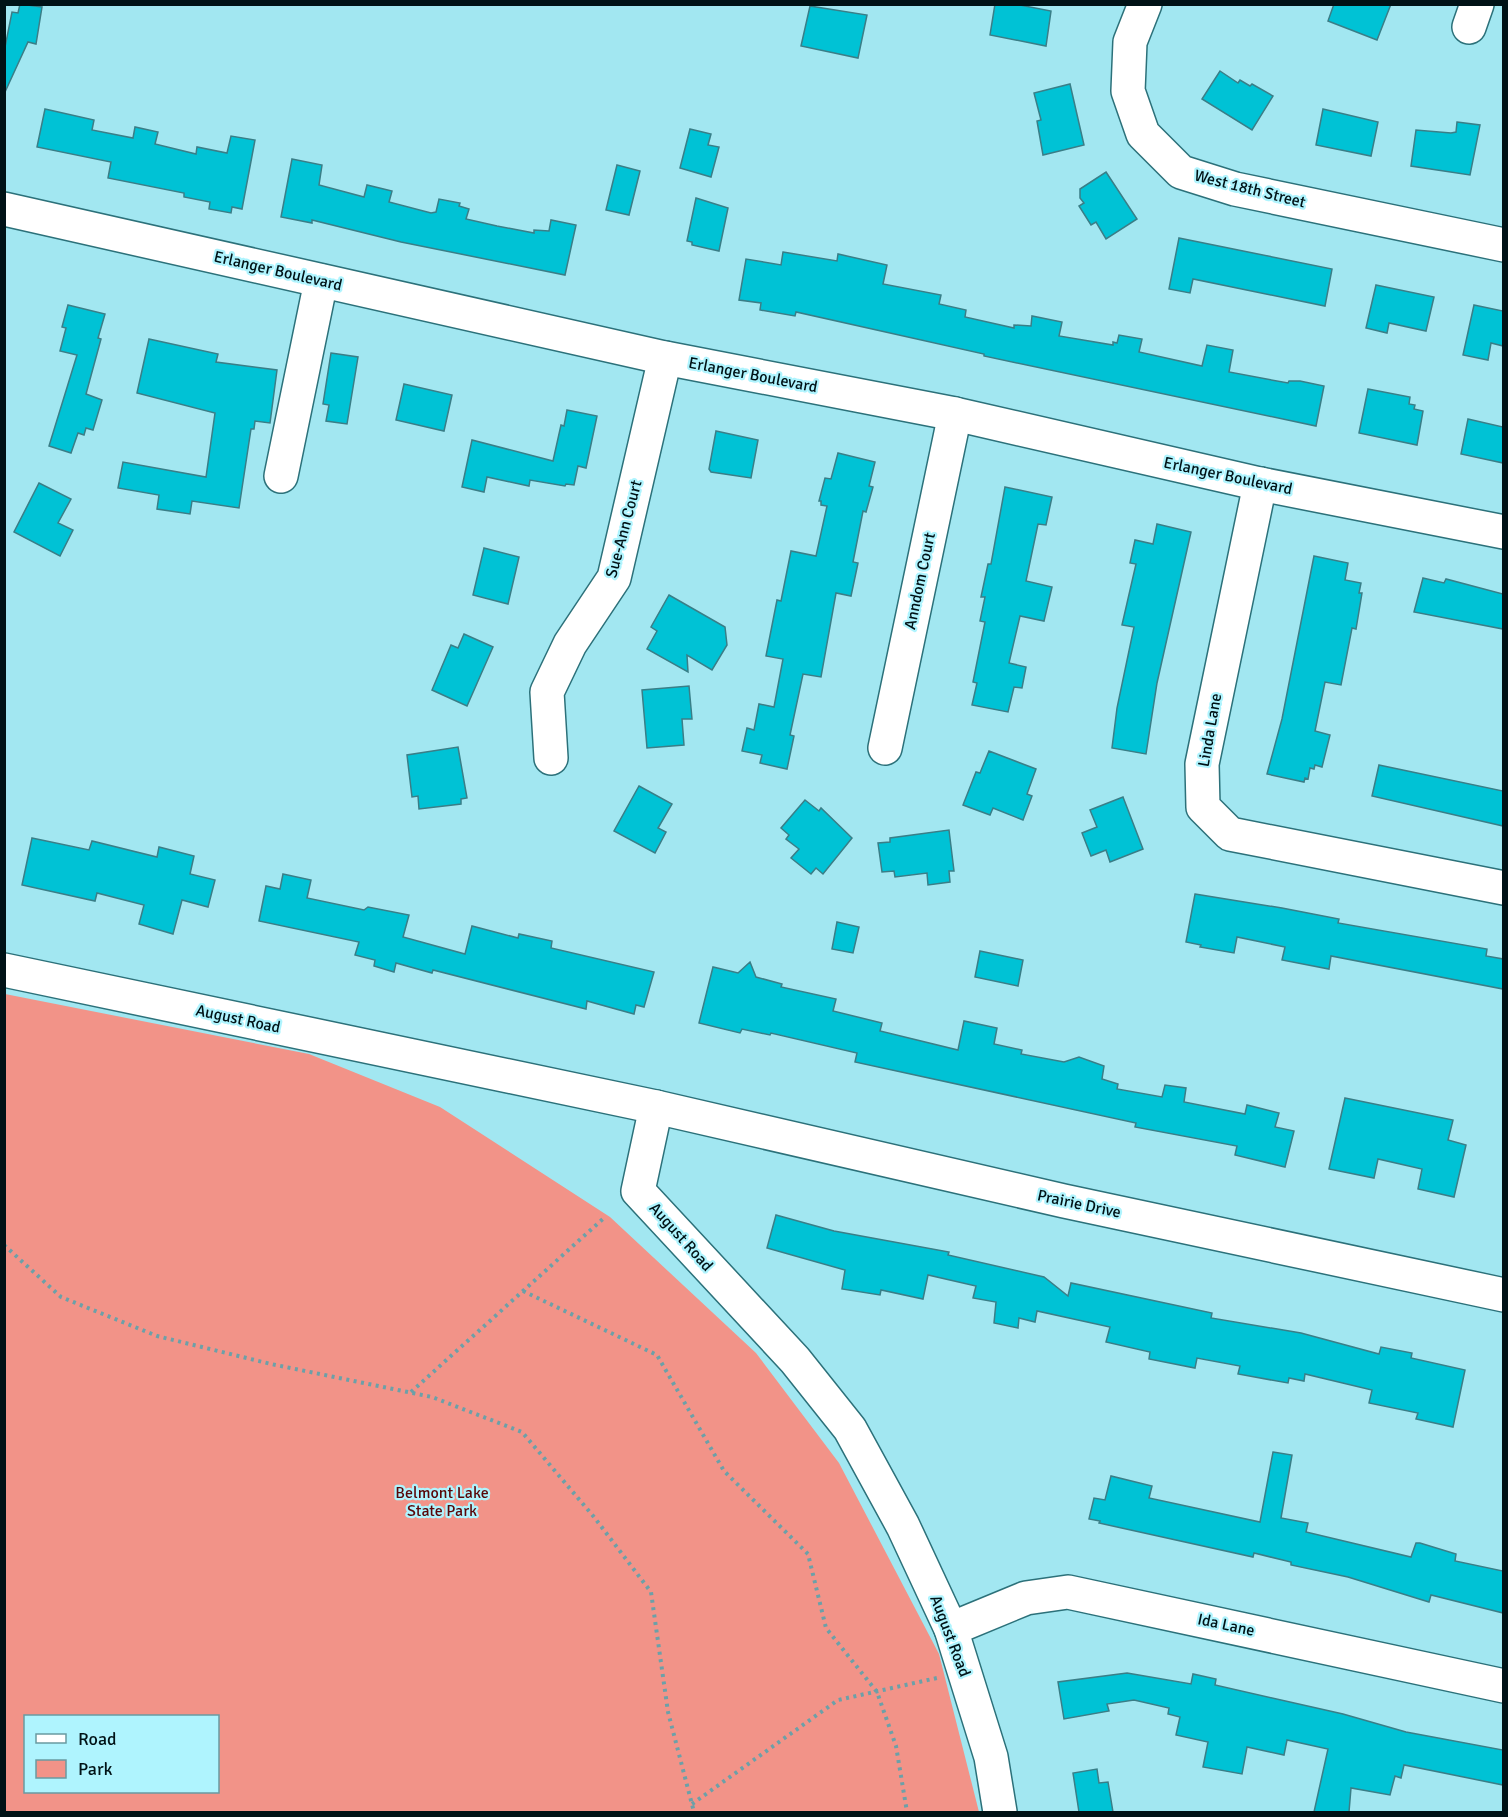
<svg xmlns="http://www.w3.org/2000/svg" width="1508" height="1817" font-family="Signika,sans-serif">
<style>
.green{fill:#f29388;fill-rule:evenodd}
.building{fill:#00c2d5;stroke:#3a7e87;stroke-width:1.5}
.lines{fill:none;stroke-linecap:round;stroke-linejoin:round}
.minor-casing{stroke:#2c717a;stroke-width:36}
.path{stroke:#6ca0a8;stroke-width:4;stroke-dasharray:3 4.5;stroke-linecap:butt}
.minor{stroke:#fff;stroke-width:33}
.labels{text-anchor:middle;dominant-baseline:central;stroke-width:4.5;stroke-linejoin:round;paint-order:stroke}
.street-label{font-size:16px;fill:#001216;stroke:#aff4fe}
.park-label{font-size:16px;fill:#590608;stroke:#aff4fe}
</style>
<rect width="100%" height="100%" fill="#a2e7f1"/>
<path class="green" d="M 5,994 L 309,1054 L 440,1107 L 610,1217 L 756,1353 L 839,1463 L 939,1654 L 979,1812 L 5,1812 ZM 26,1716 L 218,1716 L 218,1792 L 26,1792 Z"/>
<g class="building">
<path d="M 20,4 L 42,7 L 36,44 L 28,42 L 5,92 L 4,52 L 12,12 L 18,13 Z"/>
<path d="M 995,4 L 1015,4 L 1051,11 L 1046,46 L 990,35 Z"/>
<path d="M 1334,4 L 1391,4 L 1377,40 L 1328,21 Z"/>
<path d="M 810,6 L 867,15 L 858,58 L 801,46 Z"/>
<path d="M 1220,71 L 1238,83 L 1240,80 L 1250,86 L 1252,84 L 1273,96 L 1252,130 L 1202,99 Z"/>
<path d="M 1070,84 L 1084,145 L 1043,155 L 1037,121 L 1041,120 L 1034,93 Z"/>
<path d="M 45,109 L 94,120 L 92,130 L 133,138 L 135,127 L 158,132 L 155,144 L 196,154 L 197,147 L 227,153 L 231,136 L 255,140 L 242,209 L 232,207 L 231,213 L 209,209 L 210,202 L 184,197 L 184,193 L 108,178 L 111,162 L 37,147 Z"/>
<path d="M 1323,109 L 1378,122 L 1371,156 L 1316,145 Z"/>
<path d="M 1457,122 L 1480,125 L 1470,175 L 1411,166 L 1416,130 L 1451,133 L 1456,132 Z"/>
<path d="M 690,129 L 711,134 L 708,145 L 719,147 L 711,177 L 680,168 Z"/>
<path d="M 292,159 L 322,165 L 319,185 L 364,197 L 367,185 L 392,191 L 389,202 L 431,213 L 436,212 L 439,199 L 460,203 L 459,206 L 469,209 L 466,219 L 497,226 L 534,233 L 534,230 L 549,231 L 551,220 L 576,225 L 565,275 L 401,242 L 312,220 L 312,223 L 281,217 Z"/>
<path d="M 617,165 L 640,171 L 629,215 L 606,210 Z"/>
<path d="M 1106,172 L 1137,219 L 1106,239 L 1096,222 L 1091,225 L 1079,206 L 1084,203 L 1080,198 L 1080,189 Z"/>
<path d="M 696,198 L 728,208 L 719,251 L 692,245 L 692,242 L 687,241 Z"/>
<path d="M 1179,238 L 1332,269 L 1325,306 L 1193,279 L 1190,293 L 1169,289 Z"/>
<path d="M 783,252 L 837,261 L 838,254 L 887,265 L 883,284 L 941,295 L 939,304 L 966,310 L 965,317 L 1014,328 L 1014,325 L 1031,326 L 1032,316 L 1062,322 L 1059,336 L 1113,345 L 1113,342 L 1117,343 L 1119,335 L 1142,339 L 1139,352 L 1202,366 L 1207,345 L 1233,350 L 1229,372 L 1288,383 L 1289,381 L 1300,381 L 1324,386 L 1316,426 L 984,356 L 984,354 L 796,312 L 795,316 L 760,310 L 761,303 L 739,300 L 746,259 L 781,265 Z"/>
<path d="M 1376,285 L 1434,297 L 1426,331 L 1389,323 L 1387,333 L 1366,328 Z"/>
<path d="M 68,305 L 105,314 L 98,338 L 101,339 L 86,394 L 102,400 L 93,430 L 86,428 L 84,435 L 78,433 L 71,453 L 49,446 L 77,355 L 60,351 L 66,328 L 62,327 Z"/>
<path d="M 1474,305 L 1503,311 L 1503,346 L 1491,343 L 1488,360 L 1463,355 Z"/>
<path d="M 149,339 L 218,354 L 216,362 L 277,370 L 270,423 L 255,421 L 254,429 L 251,429 L 239,508 L 192,501 L 190,514 L 157,509 L 159,495 L 118,488 L 123,462 L 206,477 L 215,413 L 137,393 Z"/>
<path d="M 331,353 L 358,357 L 347,424 L 326,421 L 329,405 L 323,404 Z"/>
<path d="M 404,384 L 452,395 L 444,431 L 396,420 Z"/>
<path d="M 1368,389 L 1410,397 L 1409,404 L 1415,405 L 1414,409 L 1423,411 L 1417,445 L 1359,433 Z"/>
<path d="M 567,410 L 597,416 L 586,468 L 578,466 L 574,485 L 566,484 L 565,486 L 530,480 L 529,486 L 487,477 L 484,492 L 462,487 L 472,440 L 553,461 L 561,425 L 564,426 Z"/>
<path d="M 1468,419 L 1503,427 L 1503,463 L 1461,454 Z"/>
<path d="M 716,431 L 758,440 L 751,478 L 711,472 L 709,469 Z"/>
<path d="M 838,453 L 875,462 L 869,486 L 873,487 L 866,512 L 863,511 L 853,562 L 858,563 L 851,596 L 836,593 L 821,677 L 803,674 L 790,735 L 794,736 L 787,769 L 760,763 L 762,755 L 742,751 L 747,728 L 754,730 L 759,704 L 774,707 L 783,659 L 766,656 L 777,600 L 781,601 L 791,551 L 816,556 L 827,506 L 821,505 L 821,501 L 819,501 L 825,478 L 831,479 Z"/>
<path d="M 39,483 L 71,499 L 58,523 L 73,530 L 60,556 L 14,532 Z"/>
<path d="M 1005,487 L 1052,497 L 1046,525 L 1038,524 L 1026,581 L 1052,587 L 1044,621 L 1020,616 L 1009,663 L 1026,667 L 1022,688 L 1014,687 L 1008,712 L 972,705 L 977,683 L 973,682 L 985,622 L 980,621 L 985,597 L 981,597 L 988,564 L 991,564 Z"/>
<path d="M 1157,524 L 1191,532 L 1157,683 L 1146,754 L 1112,748 L 1117,708 L 1134,627 L 1122,625 L 1136,564 L 1130,563 L 1135,540 L 1153,544 Z"/>
<path d="M 484,548 L 519,557 L 508,604 L 473,595 Z"/>
<path d="M 1314,556 L 1348,563 L 1345,580 L 1361,583 L 1359,593 L 1362,593 L 1356,629 L 1352,628 L 1341,685 L 1325,682 L 1315,731 L 1330,735 L 1322,767 L 1315,765 L 1314,769 L 1310,768 L 1308,779 L 1305,778 L 1304,782 L 1267,774 L 1282,719 Z"/>
<path d="M 1423,578 L 1444,583 L 1446,579 L 1503,594 L 1503,629 L 1414,612 Z"/>
<path d="M 669,595 L 725,627 L 727,645 L 712,670 L 687,655 L 688,672 L 647,649 L 657,631 L 651,627 Z"/>
<path d="M 464,634 L 493,647 L 467,706 L 432,690 L 451,645 L 458,648 Z"/>
<path d="M 689,686 L 692,719 L 682,719 L 684,745 L 647,748 L 642,690 Z"/>
<path d="M 458,747 L 467,798 L 461,799 L 461,804 L 419,809 L 418,796 L 412,797 L 407,755 Z"/>
<path d="M 989,751 L 1036,769 L 1027,794 L 1032,796 L 1023,820 L 993,808 L 990,815 L 963,805 L 976,772 L 980,773 Z"/>
<path d="M 1379,765 L 1503,791 L 1503,826 L 1372,796 Z"/>
<path d="M 639,786 L 672,804 L 658,828 L 666,832 L 655,853 L 614,831 Z"/>
<path d="M 1123,797 L 1143,849 L 1110,862 L 1106,850 L 1091,856 L 1082,833 L 1097,827 L 1090,810 Z"/>
<path d="M 805,800 L 819,811 L 821,808 L 852,838 L 823,874 L 816,868 L 811,874 L 791,858 L 799,849 L 786,839 L 789,835 L 781,828 Z"/>
<path d="M 949,830 L 954,871 L 949,871 L 950,882 L 928,885 L 927,873 L 895,877 L 894,871 L 882,872 L 878,843 L 890,842 L 890,838 Z"/>
<path d="M 32,838 L 89,850 L 92,841 L 157,857 L 159,847 L 194,856 L 190,874 L 215,880 L 208,907 L 182,900 L 173,934 L 139,924 L 144,905 L 97,893 L 95,901 L 22,885 Z"/>
<path d="M 283,874 L 311,880 L 307,898 L 364,910 L 368,907 L 409,915 L 403,937 L 465,954 L 472,926 L 518,938 L 519,934 L 552,941 L 551,948 L 654,972 L 644,1007 L 636,1005 L 634,1014 L 587,1001 L 586,1009 L 433,970 L 432,973 L 396,963 L 394,972 L 374,966 L 375,960 L 355,955 L 359,942 L 259,921 L 266,886 L 280,889 Z"/>
<path d="M 1195,894 L 1282,908 L 1339,919 L 1338,923 L 1487,949 L 1486,956 L 1503,959 L 1503,989 L 1331,956 L 1329,969 L 1282,960 L 1285,947 L 1237,937 L 1234,953 L 1200,947 L 1201,945 L 1186,942 Z"/>
<path d="M 837,922 L 859,927 L 853,953 L 832,949 Z"/>
<path d="M 980,951 L 1023,960 L 1018,986 L 975,977 Z"/>
<path d="M 750,962 L 756,977 L 782,984 L 781,987 L 836,999 L 833,1011 L 882,1023 L 880,1031 L 958,1050 L 964,1021 L 997,1028 L 994,1044 L 1022,1050 L 1021,1054 L 1064,1062 L 1079,1057 L 1104,1066 L 1102,1079 L 1118,1084 L 1117,1089 L 1162,1097 L 1165,1085 L 1186,1088 L 1184,1102 L 1245,1114 L 1247,1105 L 1279,1113 L 1275,1127 L 1294,1131 L 1285,1167 L 1235,1155 L 1237,1146 L 1135,1127 L 1136,1123 L 855,1062 L 857,1053 L 771,1033 L 770,1035 L 742,1029 L 740,1033 L 699,1023 L 713,967 L 738,973 Z"/>
<path d="M 1345,1098 L 1453,1120 L 1448,1140 L 1466,1145 L 1454,1197 L 1418,1189 L 1422,1169 L 1378,1159 L 1374,1178 L 1329,1169 Z"/>
<path d="M 776,1215 L 834,1231 L 949,1252 L 948,1255 L 1044,1277 L 1068,1296 L 1071,1283 L 1212,1313 L 1211,1318 L 1301,1333 L 1379,1354 L 1381,1347 L 1412,1353 L 1411,1358 L 1465,1370 L 1453,1427 L 1416,1419 L 1418,1413 L 1369,1403 L 1372,1390 L 1305,1374 L 1304,1381 L 1289,1378 L 1288,1383 L 1238,1374 L 1240,1366 L 1197,1358 L 1195,1368 L 1149,1359 L 1150,1352 L 1106,1342 L 1110,1327 L 1037,1311 L 1035,1322 L 1019,1318 L 1018,1328 L 994,1323 L 996,1302 L 973,1298 L 976,1286 L 928,1275 L 923,1299 L 881,1290 L 880,1295 L 842,1289 L 845,1270 L 767,1248 Z"/>
<path d="M 1273,1452 L 1292,1455 L 1281,1518 L 1308,1523 L 1306,1532 L 1411,1557 L 1416,1543 L 1420,1543 L 1456,1554 L 1455,1561 L 1503,1571 L 1503,1613 L 1431,1595 L 1429,1602 L 1348,1577 L 1291,1565 L 1291,1562 L 1254,1553 L 1253,1557 L 1099,1523 L 1100,1521 L 1089,1519 L 1094,1498 L 1105,1500 L 1111,1476 L 1152,1486 L 1149,1498 L 1260,1522 Z"/>
<path d="M 1127,1673 L 1191,1684 L 1193,1674 L 1216,1679 L 1215,1685 L 1343,1714 L 1406,1732 L 1503,1750 L 1503,1785 L 1404,1765 L 1401,1778 L 1395,1776 L 1390,1795 L 1351,1788 L 1349,1812 L 1314,1812 L 1328,1749 L 1287,1740 L 1284,1755 L 1247,1747 L 1242,1774 L 1203,1767 L 1208,1742 L 1176,1735 L 1180,1717 L 1168,1714 L 1169,1708 L 1134,1700 L 1107,1704 L 1109,1711 L 1064,1719 L 1058,1682 Z"/>
<path d="M 1097,1769 L 1099,1783 L 1108,1782 L 1113,1812 L 1079,1812 L 1073,1773 Z"/>
</g>
<g class="lines">
<g class="minor-casing">
<g id="minor">
<path d="M 1145,4 L 1130,42 L 1128,91 L 1143,134 L 1181,172 L 1235,189 L 1504,245"/>
<path d="M 1469,27 L 1477,4"/>
<path d="M 4,209 L 665,358 L 955,414 L 1260,484 L 1504,532"/>
<path d="M 281,476 L 321,281"/>
<path d="M 1260,484 L 1202,764 L 1203,807 L 1230,834 L 1504,888"/>
<path d="M 885,748 L 955,414"/>
<path d="M 551,758 L 547,692 L 570,644 L 614,578 L 665,358"/>
<path d="M 4,970 L 656,1107 L 1064,1201 L 1504,1295"/>
<path d="M 656,1107 L 638,1191 L 795,1360 L 850,1429 L 903,1526 L 951,1629 L 991,1757 L 1000,1812"/>
<path d="M 951,1629 L 1026,1598 L 1068,1592 L 1504,1686"/>
</g>
</g>
<g class="path">
<path d="M 4,1245 L 61,1297 L 157,1336 L 271,1364 L 432,1397 L 522,1432 L 594,1517 L 651,1592 L 668,1712 L 694,1812"/>
<path d="M 523,1291 L 657,1355 L 724,1471 L 808,1554 L 826,1628 L 877,1692 L 896,1746 L 907,1812"/>
<path d="M 411,1392 L 605,1217"/>
<path d="M 692,1804 L 838,1700 L 937,1678"/>
</g>
<use href="#minor" class="minor"/>
</g>
<g class="labels">
<g class="street-label">
<text transform="translate(1250 189) rotate(14)">West 18th Street</text>
<text transform="translate(278 271) rotate(13)">Erlanger Boulevard</text>
<text transform="translate(753 375) rotate(11)">Erlanger Boulevard</text>
<text transform="translate(1228 476) rotate(12)">Erlanger Boulevard</text>
<text transform="translate(624 529) rotate(-75)">Sue-Ann Court</text>
<text transform="translate(920 581) rotate(-78)">Anndom Court</text>
<text transform="translate(1210 730) rotate(-80)">Linda Lane</text>
<text transform="translate(238 1019) rotate(12)">August Road</text>
<text transform="translate(1079 1204) rotate(12)">Prairie Drive</text>
<text transform="translate(681 1237) rotate(48)">August Road</text>
<text transform="translate(1226 1625) rotate(12)">Ida Lane</text>
<text transform="translate(950 1636) rotate(69)">August Road</text>
</g>
<g class="park-label">
<text x="442" y="1493">Belmont Lake<tspan x="442" dy="18">State Park</tspan></text>
</g>
</g>
<rect width="1508" height="1817" fill="none" stroke="#001216" stroke-width="12"/>
<rect x="24" y="1715" width="195" height="78" fill="#aff4fe" stroke="#699aa1" stroke-width="1.5"/>
<rect x="36" y="1734" width="30" height="9" fill="#ffffff" stroke="#699aa1" stroke-width="1.5"/>
<text x="78" y="1745" font-size="18" fill="#001216">Road</text>
<rect x="36" y="1760" width="30" height="18" fill="#f29388" stroke="#699aa1" stroke-width="1.5"/>
<text x="78" y="1775" font-size="18" fill="#001216">Park</text>
</svg>
